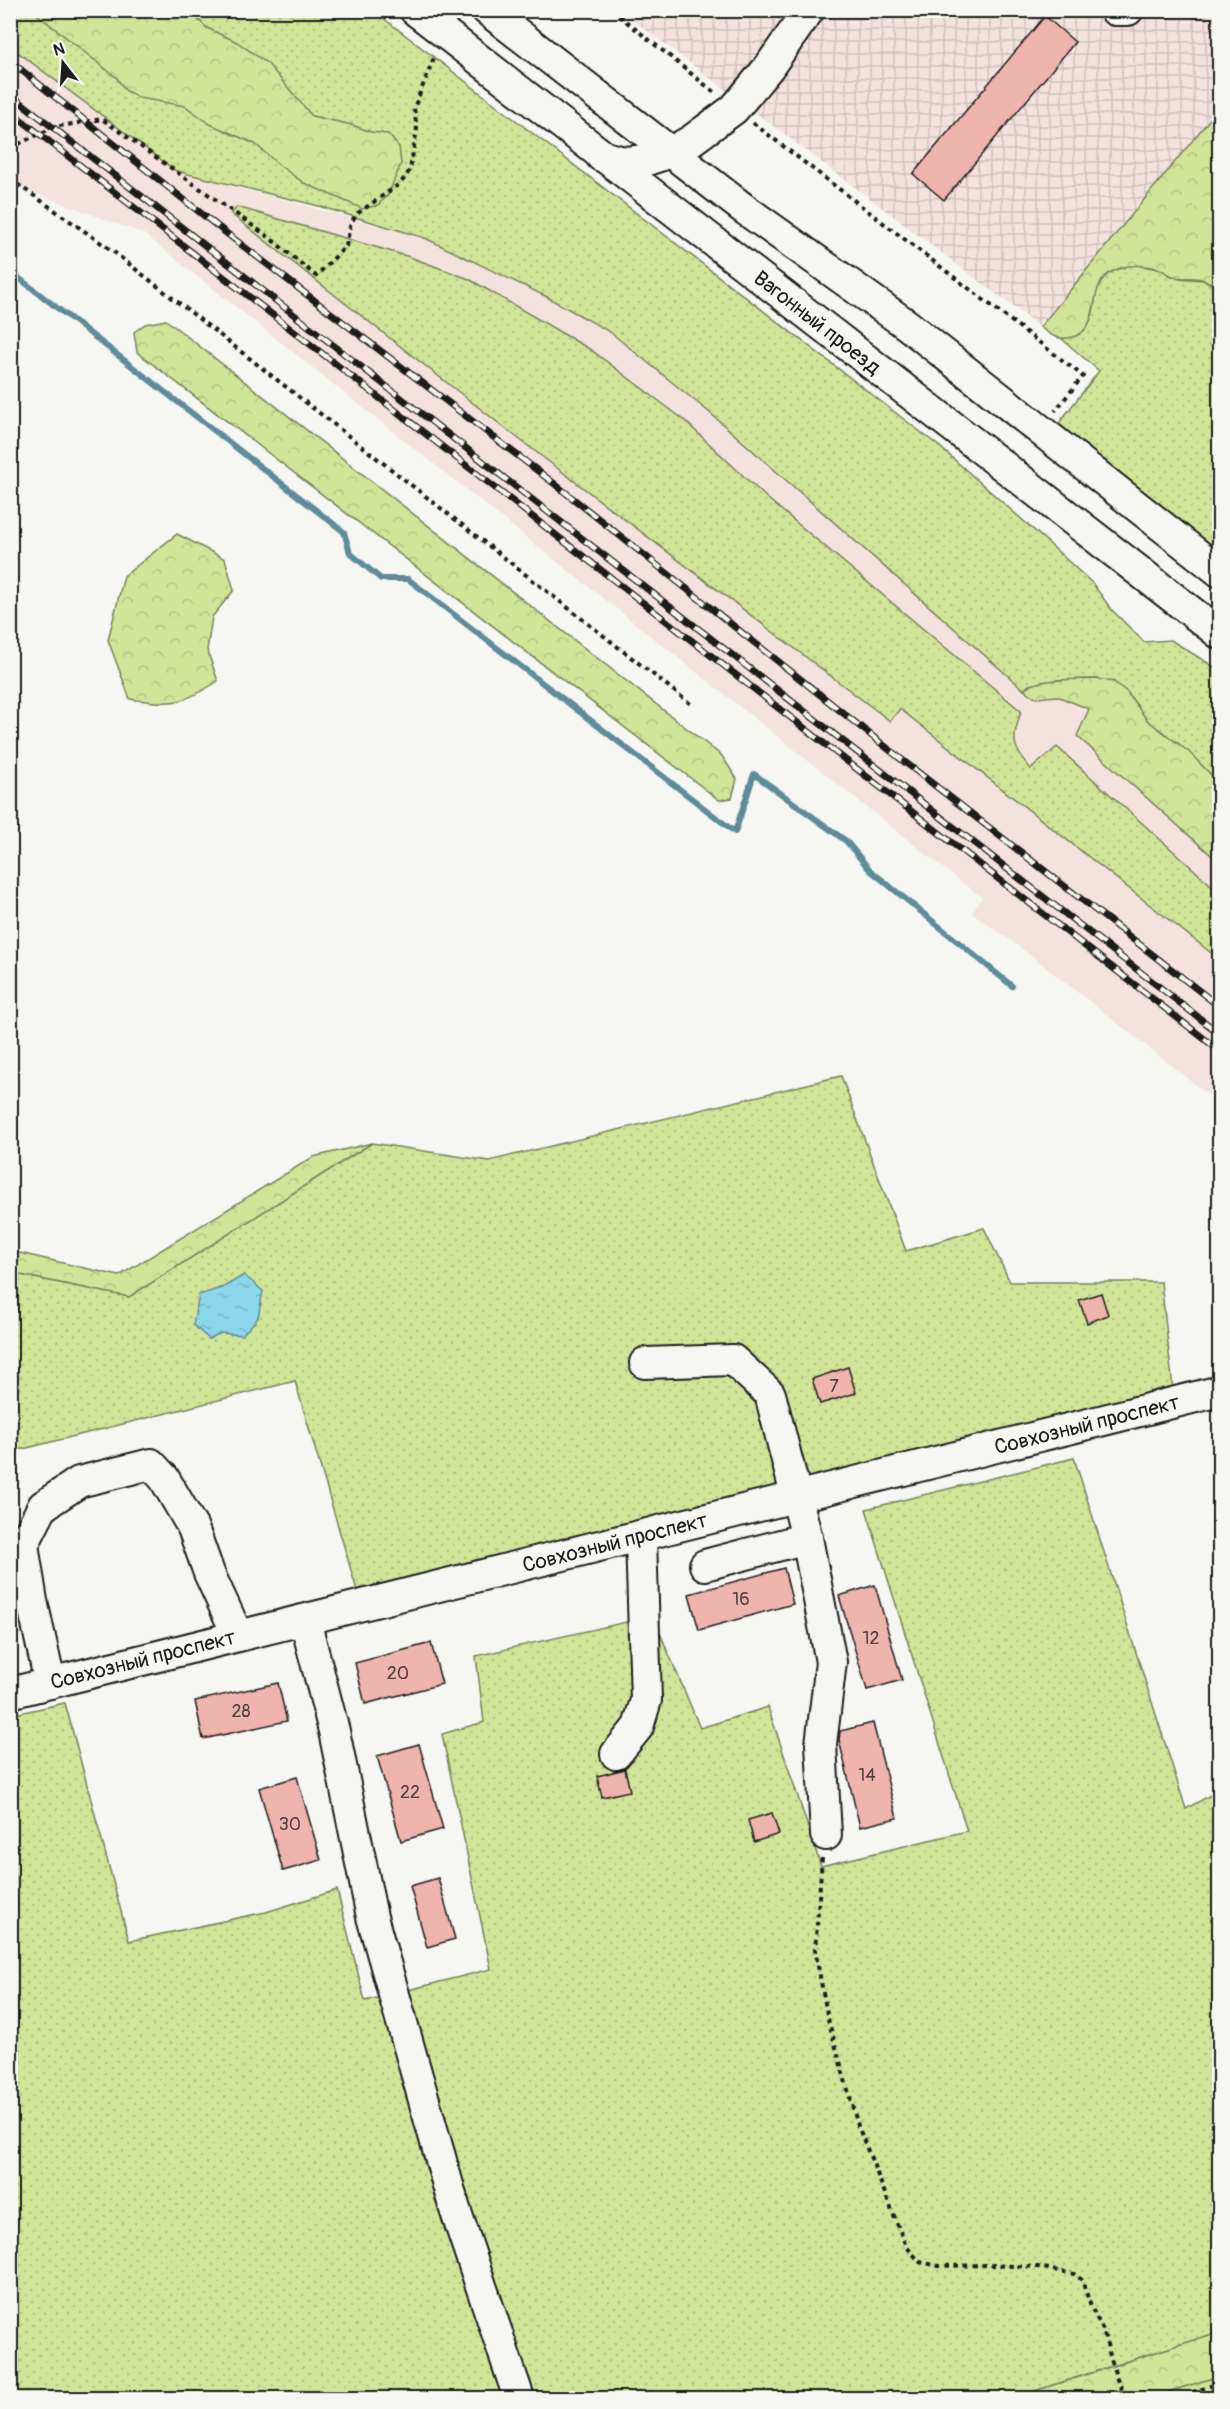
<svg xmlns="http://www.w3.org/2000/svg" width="1230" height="2409" font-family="Pangolin,sans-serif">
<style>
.built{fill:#f4e2de}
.industrial{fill:url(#industrial-grid)}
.green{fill:url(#green-dots);stroke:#76805a;stroke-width:1.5}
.forest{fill:url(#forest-crowns);stroke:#76805a;stroke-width:1.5}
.water{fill:url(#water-ripples);stroke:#5f8c99;stroke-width:1.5}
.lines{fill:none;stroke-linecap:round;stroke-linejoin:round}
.stream{stroke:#5f8c99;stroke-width:6}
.building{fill:#efb4ae;stroke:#1c1c1c;stroke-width:1.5}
.minor-casing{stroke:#1c1c1c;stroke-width:34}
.path{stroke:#1c1c1c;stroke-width:4;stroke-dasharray:4.5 4.5;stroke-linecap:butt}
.minor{stroke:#f6f6f2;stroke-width:30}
.rail-casing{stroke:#1c1c1c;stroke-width:7}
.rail{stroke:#f6f6f2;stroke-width:4.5;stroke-dasharray:14;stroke-linecap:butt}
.labels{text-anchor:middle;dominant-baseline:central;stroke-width:4.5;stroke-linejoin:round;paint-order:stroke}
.number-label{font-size:18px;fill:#514240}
.street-label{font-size:21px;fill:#1c1c1c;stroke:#f6f6f2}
</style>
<defs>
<pattern id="industrial-grid" width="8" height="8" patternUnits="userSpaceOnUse" patternTransform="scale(1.5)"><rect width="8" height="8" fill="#f4e2de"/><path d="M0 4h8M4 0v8" fill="none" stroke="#d1c1be"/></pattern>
<pattern id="green-dots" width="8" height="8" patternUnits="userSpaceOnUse" patternTransform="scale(1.5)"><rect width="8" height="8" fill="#d1e599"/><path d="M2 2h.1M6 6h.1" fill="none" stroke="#b3c483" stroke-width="1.8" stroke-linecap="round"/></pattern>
<pattern id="forest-crowns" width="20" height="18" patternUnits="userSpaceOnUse" patternTransform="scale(1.5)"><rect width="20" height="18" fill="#d1e599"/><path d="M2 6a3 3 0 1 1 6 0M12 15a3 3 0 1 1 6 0" fill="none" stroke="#b3c483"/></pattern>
<pattern id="water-ripples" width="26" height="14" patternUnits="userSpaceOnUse" patternTransform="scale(1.5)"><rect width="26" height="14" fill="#8cd6ec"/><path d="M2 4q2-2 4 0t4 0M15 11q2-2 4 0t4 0" fill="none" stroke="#78b7ca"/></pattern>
</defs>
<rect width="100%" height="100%" fill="#f6f6f2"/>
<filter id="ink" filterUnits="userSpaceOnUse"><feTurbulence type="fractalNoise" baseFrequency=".0167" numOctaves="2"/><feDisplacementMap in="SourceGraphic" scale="12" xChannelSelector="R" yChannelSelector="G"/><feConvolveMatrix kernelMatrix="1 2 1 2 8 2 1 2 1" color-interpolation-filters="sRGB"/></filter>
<g filter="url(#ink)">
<path class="built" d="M 10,47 L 176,171 L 425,238 L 545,296 L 610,332 L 710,413 L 1055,666 L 1219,832 L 1219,1103 L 1024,950 L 972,913 L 982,897 L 961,882 L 144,234 L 11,184 Z"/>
<path class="industrial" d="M 621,11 L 1219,11 L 1219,108 L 1040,327 Z"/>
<g class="green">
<path d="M 10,11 L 374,11 L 940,447 L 1053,547 L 1093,584 L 1111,609 L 1144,642 L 1171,640 L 1219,670 L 1219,783 L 1177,742 L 1160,732 L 1147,720 L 1127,692 L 1097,679 L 1056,680 L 1029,685 L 1024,690 L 710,413 L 610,332 L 545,296 L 425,238 L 315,205 L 176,171 L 11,47 Z"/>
<path d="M 237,207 L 410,257 L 469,279 L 591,350 L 683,419 L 767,498 L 1021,711 C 1012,741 1011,745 1031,769 L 1057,747 L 1219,892 L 1219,959 L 900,709 L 890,721 L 515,436 L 231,214 Z"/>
<path d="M 1133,264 L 1162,270 L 1169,275 L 1177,278 L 1204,280 L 1219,288 L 1219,559 L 1052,432 L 1099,371 L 1062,339 C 1110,327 1083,295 1107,275 C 1113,269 1125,268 1133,264 Z"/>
<path d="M 841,1076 L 906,1251 L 984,1228 L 1010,1282 L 1161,1282 L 1173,1389 L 359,1597 L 295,1381 L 11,1452 L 10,1273 L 129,1297 L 372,1143 L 489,1161 Z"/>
<path d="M 1074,1458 L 1186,1809 L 1219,1790 L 1219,2332 L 1013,2398 L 11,2398 L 10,1715 L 65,1703 L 129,1941 L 266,1912 L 337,1890 L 365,2001 L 491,1969 L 442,1734 L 484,1722 L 476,1656 L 653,1616 L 700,1728 L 768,1707 L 821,1866 L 967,1831 L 866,1509 Z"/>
<path d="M 1219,2376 L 1219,2398 L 1149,2398 Z"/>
</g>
<g class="forest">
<path d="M 33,11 L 189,11 L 207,28 L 237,42 L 268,64 L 312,116 L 352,125 L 371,132 L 388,134 L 399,147 L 401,164 L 388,195 L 378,205 L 363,209 L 304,183 L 279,165 L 255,144 L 210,124 L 185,106 L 139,98 L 125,90 L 117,78 Z"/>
<path d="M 1219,108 L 1219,288 C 1211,283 1204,278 1194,278 C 1188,277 1182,279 1176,277 C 1169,276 1165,271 1160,269 C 1143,264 1121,263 1107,275 C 1088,290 1101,329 1073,337 C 1058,341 1052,336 1040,327 Z"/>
<path d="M 166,320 L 722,756 L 737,779 L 732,798 L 719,800 L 137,352 L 134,332 L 145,324 Z"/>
<path d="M 177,534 L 225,559 L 234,590 L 212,617 L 207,650 L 218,681 C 182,705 173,705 130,699 L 108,640 L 124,576 Z"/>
<path d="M 1097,679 L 1114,682 L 1127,692 L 1147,720 L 1189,752 L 1219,783 L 1219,862 L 1077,736 L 1089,709 L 1057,696 L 1036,698 L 1024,690 C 1036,677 1079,680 1097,679 Z"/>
<path d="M 372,1143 L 129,1297 L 11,1273 L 11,1251 L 119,1276 L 313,1157 Z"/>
<path d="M 1219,2332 L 1219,2376 L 1149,2398 L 1013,2398 Z"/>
</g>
<path class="water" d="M 244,1275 L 263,1291 L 258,1318 L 242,1335 L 220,1333 L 209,1339 L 193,1325 L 199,1295 L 224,1287 Z"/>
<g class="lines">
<path class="stream" d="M 10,271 L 344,532 L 350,553 L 381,579 L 408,579 L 735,832 L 754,774 L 846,841 L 870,870 L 1012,986"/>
</g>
<g class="building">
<path d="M 1045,16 L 1075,42 L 944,200 L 913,174 Z"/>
<path d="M 1101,1293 L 1108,1315 L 1087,1323 L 1079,1300 Z"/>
<path d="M 848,1367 L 856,1393 L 820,1404 L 812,1379 Z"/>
<path d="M 784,1568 L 793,1604 L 699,1630 L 689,1594 Z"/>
<path d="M 875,1585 L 902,1680 L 867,1690 L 839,1596 Z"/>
<path d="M 431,1643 L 442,1684 L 365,1704 L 355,1663 Z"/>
<path d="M 278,1683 L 287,1721 L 203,1739 L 195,1701 Z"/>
<path d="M 873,1723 L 897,1818 L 860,1827 L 839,1740 L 840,1731 Z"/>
<path d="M 419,1744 L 443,1829 L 401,1841 L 377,1756 Z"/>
<path d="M 625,1769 L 630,1791 L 602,1797 L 597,1776 Z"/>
<path d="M 297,1777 L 321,1860 L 283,1871 L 259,1788 Z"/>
<path d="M 772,1813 L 779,1834 L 754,1842 L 748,1820 Z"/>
<path d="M 438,1878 L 455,1939 L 427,1947 L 410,1886 Z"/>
</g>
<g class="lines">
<g class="minor-casing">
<g id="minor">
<path d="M 415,10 L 1220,634"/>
<path d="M 487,10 L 743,208 L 906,324 L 1220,572"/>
<path d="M 1115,10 L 1128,10"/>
<path d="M 601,156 L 624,162 L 647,160 L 671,152 L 692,140 L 734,109 L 769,67 L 809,10"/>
<path d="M 645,1363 L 733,1360 L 770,1394 L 807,1538 L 831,1662 L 821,1744 L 826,1835"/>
<path d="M 705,1565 L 807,1538"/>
<path d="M 305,1620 L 334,1731 L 372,1917 L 454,2206 L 519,2398"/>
<path d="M 50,1683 L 32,1601 L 23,1545 L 43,1506 L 79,1482 L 151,1464 L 164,1478 L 193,1528 L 209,1573 L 238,1636"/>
<path d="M 10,1693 L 1220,1391"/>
<path d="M 616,1754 L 638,1727 L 646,1700 L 641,1537"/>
</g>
</g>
<g class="path">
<path d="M 612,10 L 714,92"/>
<path d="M 753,123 L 1083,376 L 1055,411"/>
<path d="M 10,148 L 54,127 L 102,119 L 270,238 L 316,276 L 346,246 L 351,222 L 358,213 L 401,183 L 410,170 L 417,129 L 414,108 L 435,55"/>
<path d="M 10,179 L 110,249 L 692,705"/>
<path d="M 822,1858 L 815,1950 L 828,2019 L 858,2126 L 906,2246 L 920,2262 L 939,2266 L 988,2265 L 1038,2267 L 1074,2274 L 1082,2280 L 1091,2307 L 1103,2330 L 1116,2377 L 1126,2398"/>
<path d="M 1175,2398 L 1220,2383"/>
</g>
<use href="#minor" class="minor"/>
<g class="rail-casing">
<g id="rail">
<path d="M 10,61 L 217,226 L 551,481 L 906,763 L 1220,1007"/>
<path d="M 10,94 L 1220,1034"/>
<path d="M 10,111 L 1220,1051"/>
</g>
</g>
<use href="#rail" class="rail"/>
</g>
</g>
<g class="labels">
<g class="number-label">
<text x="834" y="1386">7</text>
<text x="741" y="1599">16</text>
<text x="871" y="1638">12</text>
<text x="398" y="1673">20</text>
<text x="241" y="1711">28</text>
<text x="867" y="1775">14</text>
<text x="410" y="1792">22</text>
<text x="290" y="1824">30</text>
</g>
<g class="street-label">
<text transform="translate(817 323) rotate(38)">Вагонный проезд</text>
<text transform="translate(1087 1425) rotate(-14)">Совхозный проспект</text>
<text transform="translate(615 1543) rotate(-14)">Совхозный проспект</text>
<text transform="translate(143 1660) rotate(-14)">Совхозный проспект</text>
</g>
</g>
<rect width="1230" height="2409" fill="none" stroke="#f6f6f2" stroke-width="36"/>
<rect x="18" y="18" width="1194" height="2373" fill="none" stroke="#1c1c1c" stroke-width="2" filter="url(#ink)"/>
<g transform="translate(63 63) rotate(343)" stroke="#f6f6f2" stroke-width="4.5" paint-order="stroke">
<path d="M0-4.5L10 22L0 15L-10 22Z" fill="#1c1c1c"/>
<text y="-9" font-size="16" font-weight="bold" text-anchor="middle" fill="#1c1c1c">N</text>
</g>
</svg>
